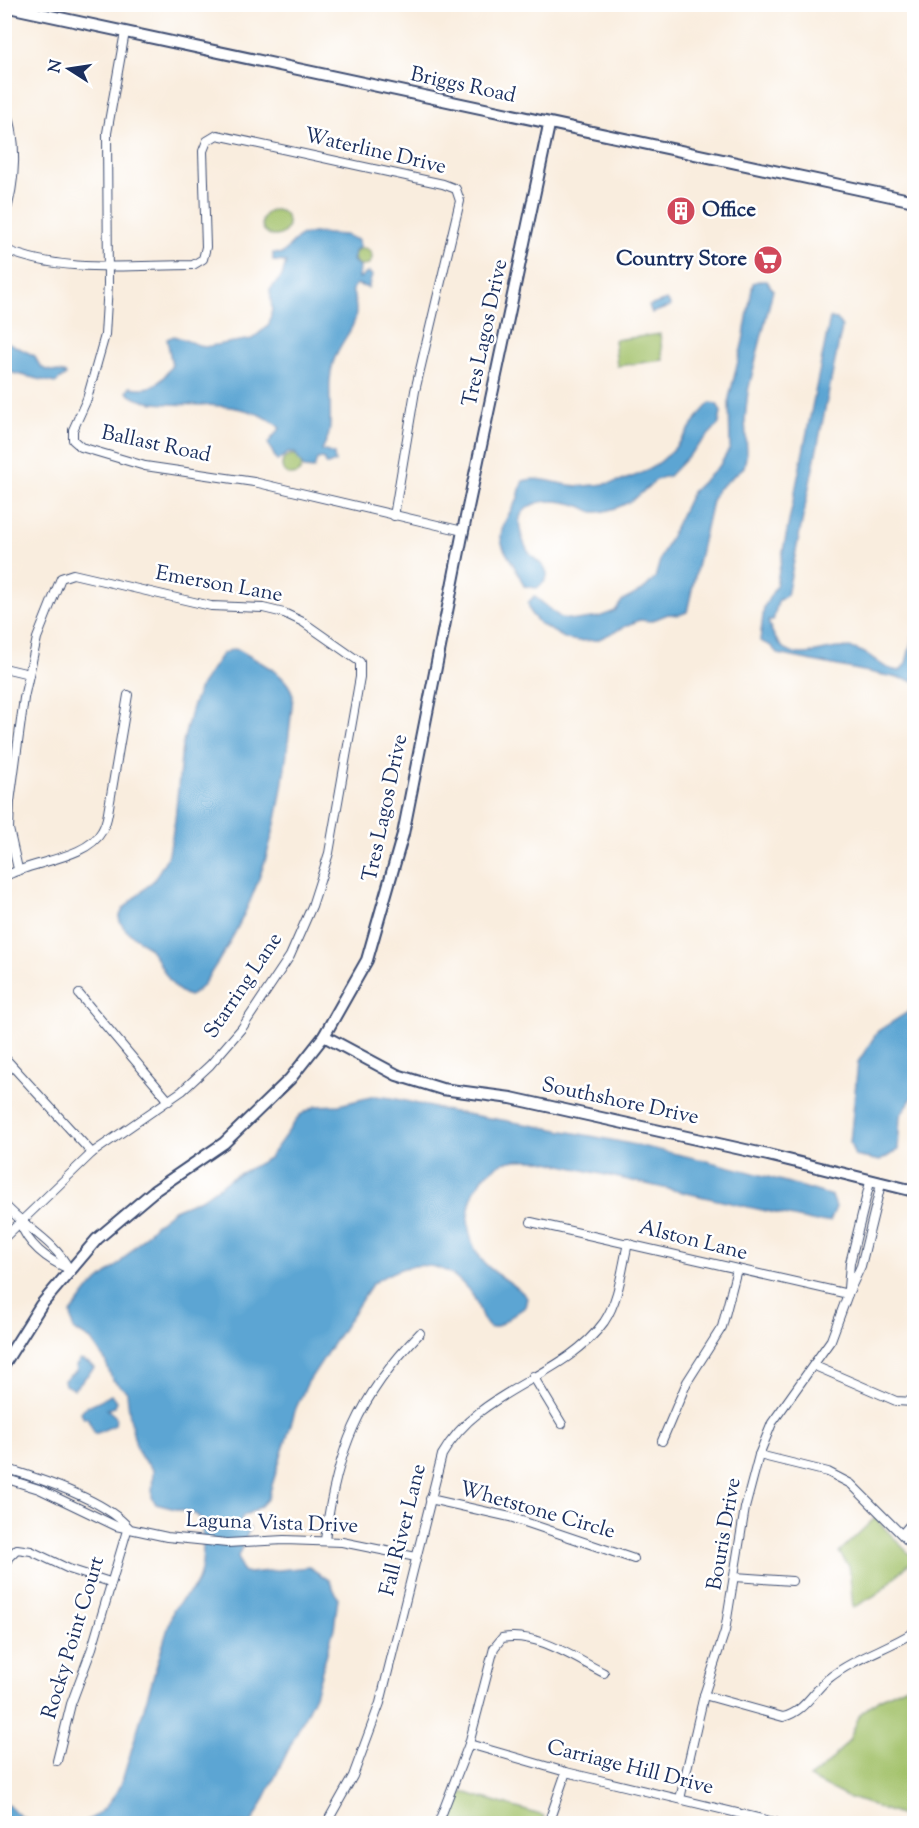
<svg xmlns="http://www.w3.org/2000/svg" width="919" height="1828" font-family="'Sorts Mill Goudy',serif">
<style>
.green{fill:#a2c169;stroke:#5e7864;stroke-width:1.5}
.water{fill:#5ca5d3;stroke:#3c6a98;stroke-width:1.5}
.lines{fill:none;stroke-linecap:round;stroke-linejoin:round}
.street-casing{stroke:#3c4c71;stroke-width:10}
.secondary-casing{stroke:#3c4c71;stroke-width:14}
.street{stroke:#fff;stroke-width:8}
.secondary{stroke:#fff;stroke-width:10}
.labels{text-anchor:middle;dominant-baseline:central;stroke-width:5;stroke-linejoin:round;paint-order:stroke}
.street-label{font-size:21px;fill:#1b2f5e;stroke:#fff}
.poi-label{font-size:21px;font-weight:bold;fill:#1b2f5e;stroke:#fff;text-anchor:start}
</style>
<rect width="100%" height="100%" fill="#fff"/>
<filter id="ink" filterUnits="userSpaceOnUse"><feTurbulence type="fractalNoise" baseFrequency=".0167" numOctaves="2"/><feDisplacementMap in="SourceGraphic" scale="12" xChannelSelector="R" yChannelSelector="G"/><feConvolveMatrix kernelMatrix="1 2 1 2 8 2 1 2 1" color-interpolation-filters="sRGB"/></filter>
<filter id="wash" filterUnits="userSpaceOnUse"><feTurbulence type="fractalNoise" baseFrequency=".008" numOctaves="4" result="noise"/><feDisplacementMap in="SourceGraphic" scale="24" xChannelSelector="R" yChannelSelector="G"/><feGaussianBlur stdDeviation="1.35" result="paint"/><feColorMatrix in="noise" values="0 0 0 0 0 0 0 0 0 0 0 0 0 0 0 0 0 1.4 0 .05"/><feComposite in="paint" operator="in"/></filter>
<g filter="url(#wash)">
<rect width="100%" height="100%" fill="#f9edde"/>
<g class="green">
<circle cx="275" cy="223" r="13"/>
<circle cx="363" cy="257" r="9"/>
<path d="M 660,334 L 663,360 L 617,366 L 614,340 Z"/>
<circle cx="292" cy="465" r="10"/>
<path d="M 875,1518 L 914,1559 L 879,1593 L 853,1608 L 849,1566 L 839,1552 Z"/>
<path d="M 914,1683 L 914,1820 L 845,1796 L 809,1778 L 828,1764 L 849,1740 L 860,1714 L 879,1699 Z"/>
<path d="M 463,1792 L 544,1816 L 541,1823 L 452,1823 L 449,1821 Z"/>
</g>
<g class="water">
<path d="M 313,233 L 345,235 L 358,240 L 360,247 L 355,250 L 353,261 L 360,267 L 359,278 L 369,272 L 372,276 L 368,288 L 356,284 L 352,290 C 365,328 343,331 333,363 C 326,386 333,410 329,433 C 328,439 324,445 322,450 L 334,454 L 335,462 L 327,465 L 323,458 L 317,459 L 314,469 L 304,468 L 295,453 L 288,453 L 277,461 L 268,443 L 280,428 C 239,388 150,418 127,392 L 130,387 C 153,391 160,385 172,365 L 167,339 L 174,336 L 204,347 L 252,339 L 269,325 L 272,309 L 270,290 L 282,276 L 286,262 L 273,261 L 273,253 L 282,254 L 300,236 Z"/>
<path d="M 758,281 L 767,281 L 773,290 L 748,391 L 745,420 L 747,452 L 744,467 L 717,490 L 712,501 L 687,612 L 679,615 L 668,614 L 651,621 L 639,620 L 597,640 L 578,641 L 566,639 L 540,624 L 531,614 L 528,603 L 534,596 L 561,618 L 576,620 L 599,617 L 615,611 L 622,601 L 643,590 L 655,578 L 661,557 L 692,492 L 720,465 L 730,448 L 729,398 L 743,341 L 753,283 Z"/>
<path d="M 667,300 L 671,306 L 652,313 L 649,306 Z"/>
<path d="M 830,318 L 837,319 L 842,327 L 787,595 L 778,601 L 773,621 L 768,621 C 788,683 822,636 860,651 C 876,657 882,670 900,671 L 906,663 L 914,633 L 914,681 L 778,654 L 771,646 L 760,641 L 764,607 L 776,586 Z"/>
<path d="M 5,341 L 35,356 C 41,373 49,370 64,373 L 66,375 L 55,383 L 13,373 L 5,368 Z"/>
<path d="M 710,403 L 717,404 L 721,412 L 719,424 L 669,476 C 654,478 650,486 639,495 C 629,504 611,511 597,512 C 591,513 586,508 580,506 C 562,500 533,496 521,515 C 516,524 524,546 530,554 C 540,565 559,573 537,588 L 524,586 C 506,542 487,548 516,502 C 520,496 519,488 523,481 C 541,475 563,487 582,486 C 620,485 656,473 679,443 C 690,430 698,414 710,403 Z"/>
<path d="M 233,649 L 239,650 C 258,662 288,673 293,696 C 283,797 274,873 218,962 C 210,973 202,991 189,996 C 167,988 163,964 149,948 C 140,939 121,931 119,918 L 123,909 L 154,880 L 169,854 L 175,820 L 182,746 L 192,707 L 201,685 L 222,654 Z"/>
<path d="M 914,1008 L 914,1095 L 900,1116 L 898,1150 L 880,1161 L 855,1156 L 850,1143 L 858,1062 L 878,1031 Z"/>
<path d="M 375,1096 C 403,1098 431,1109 459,1113 C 584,1133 711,1157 832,1196 L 836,1207 L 830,1221 L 816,1222 L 539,1160 C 524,1160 506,1158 494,1168 C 464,1190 461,1231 481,1259 C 493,1276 515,1281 527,1298 L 525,1307 L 496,1327 L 490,1328 C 480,1319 480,1307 473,1296 C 445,1256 408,1259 372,1284 L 308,1382 L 296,1408 L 268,1498 L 260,1507 L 242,1517 L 240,1524 L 250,1528 L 238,1556 L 242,1571 L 249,1573 L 309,1567 L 329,1580 L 338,1598 L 334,1628 L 315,1695 L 258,1812 L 251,1823 L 82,1823 C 103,1814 114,1800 123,1778 L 173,1611 C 179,1600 189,1595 195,1586 C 205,1571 203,1537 201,1519 L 195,1514 L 156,1504 L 152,1497 L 153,1470 C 149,1465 143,1460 140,1455 C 133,1443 128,1406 127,1392 L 112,1379 L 105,1360 L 91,1340 L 73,1329 L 71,1313 L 91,1287 L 118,1265 L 156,1224 L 174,1210 L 203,1198 L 230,1179 L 269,1158 L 300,1115 L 316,1106 L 339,1105 Z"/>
<path d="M 80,1360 L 89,1363 L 94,1368 L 74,1389 L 65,1385 L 64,1380 L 77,1370 L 76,1366 Z"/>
<path d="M 111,1395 L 117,1401 L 115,1407 L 107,1409 L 116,1417 L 115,1425 L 95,1434 L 87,1417 L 84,1418 L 81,1412 L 84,1408 Z"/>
<path d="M 4,1801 L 21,1817 L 34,1823 L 5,1823 Z"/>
</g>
</g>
<g filter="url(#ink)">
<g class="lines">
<g class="street-casing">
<g id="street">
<path d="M 125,32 L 107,133 L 108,284 L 105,335 L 87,399 L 73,430 L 73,440 L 81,447 L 145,466 L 254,482 L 463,531"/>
<path d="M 4,102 C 19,138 16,183 4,219"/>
<path d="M 4,249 C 62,274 131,265 193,265 L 203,259 L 206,247 L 203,151 L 207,141 L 217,135 L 443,184 L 456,189 L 460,201 L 415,391 L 394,516"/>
<path d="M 4,668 L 29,674"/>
<path d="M 4,877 C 31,861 87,859 102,831 C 105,826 107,819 108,813 L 128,695"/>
<path d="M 79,994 L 169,1101"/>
<path d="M 4,1057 L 92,1153"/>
<path d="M 4,1204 C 25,1228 54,1240 69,1269"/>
<path d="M 20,1222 C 27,1244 47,1260 69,1269"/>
<path d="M 531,1222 L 848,1294"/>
<path d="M 4,1238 L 92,1153 L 182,1091 L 210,1065 L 242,1028 L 290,956 L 312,906 L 329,853 L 360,677 L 360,662 L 303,622 L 284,613 L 263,608 L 211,606 L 73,574 L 61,578 L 37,638 L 24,698 L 10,802 L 9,829 L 18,869"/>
<path d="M 848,1289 L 850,1263 L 870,1182"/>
<path d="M 815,1366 L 896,1401 L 914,1402"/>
<path d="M 533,1376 L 562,1424"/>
<path d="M 662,1441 L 687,1382 L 722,1327 L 737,1269"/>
<path d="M 759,1455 L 828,1472 L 851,1484 L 914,1547"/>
<path d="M 4,1468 C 38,1478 105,1500 128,1527"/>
<path d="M 4,1478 L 39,1489 L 116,1526 L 167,1537 L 227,1543 L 284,1540 L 342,1542 L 416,1557"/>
<path d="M 430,1499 L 510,1517 L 634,1559"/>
<path d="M 902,1534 L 914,1520"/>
<path d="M 325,1540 C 336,1452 358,1397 420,1333"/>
<path d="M 4,1571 L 8,1558 L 17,1549 L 31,1551 L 69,1569 L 110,1582"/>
<path d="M 735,1577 L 792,1581"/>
<path d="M 704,1695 L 783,1717 C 804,1712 812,1693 828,1679 C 854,1658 887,1649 914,1632"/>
<path d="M 469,1744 L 566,1772 L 783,1824"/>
<path d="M 57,1761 L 71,1704 L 92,1648 L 128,1527"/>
<path d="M 680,1799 L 704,1695 L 725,1631 L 745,1508 L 759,1455 L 772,1423 L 831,1340 L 848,1294 L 861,1266 L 881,1184"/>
<path d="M 326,1824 L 353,1776 L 380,1703 L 442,1455 C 480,1387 562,1380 604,1322 C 619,1300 622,1269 628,1243"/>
<path d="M 438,1824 L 469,1744 L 494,1648 L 502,1638 C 536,1631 574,1658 604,1673"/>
<path d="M 548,1824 L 566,1772"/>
</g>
</g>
<g class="secondary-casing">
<g id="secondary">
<path d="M 4,6 L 914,201"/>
<path d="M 324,1036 L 397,1075 L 442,1089 L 511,1098 L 768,1155 L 914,1191"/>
<path d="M 4,1364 L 41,1305 L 97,1239 L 154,1191 L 224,1143 L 290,1079 L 324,1036 L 367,960 L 403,834 L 463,531 L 549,125"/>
</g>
</g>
<use href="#street" class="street"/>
<use href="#secondary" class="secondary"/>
</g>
</g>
<defs>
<g id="building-disc" transform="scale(1.5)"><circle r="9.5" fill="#d1495b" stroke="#fff"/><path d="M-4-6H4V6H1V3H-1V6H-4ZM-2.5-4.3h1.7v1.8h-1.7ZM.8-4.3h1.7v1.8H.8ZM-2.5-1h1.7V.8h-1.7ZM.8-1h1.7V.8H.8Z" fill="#fff"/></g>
<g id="supermarket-disc" transform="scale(1.5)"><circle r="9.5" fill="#d1495b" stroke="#fff"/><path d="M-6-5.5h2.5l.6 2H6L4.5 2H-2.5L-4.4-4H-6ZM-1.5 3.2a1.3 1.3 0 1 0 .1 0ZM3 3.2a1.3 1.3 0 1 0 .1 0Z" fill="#fff"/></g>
</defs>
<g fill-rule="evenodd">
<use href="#building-disc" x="681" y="211"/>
<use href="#supermarket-disc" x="768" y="260"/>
</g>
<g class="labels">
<g class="street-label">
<text transform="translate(463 86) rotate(12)">Briggs Road</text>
<text transform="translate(375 152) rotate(13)">Waterline Drive</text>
<text transform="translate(486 333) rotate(-78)">Tres Lagos Drive</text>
<text transform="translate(156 445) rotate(12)">Ballast Road</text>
<text transform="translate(219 585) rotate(10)">Emerson Lane</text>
<text transform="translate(386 808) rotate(-78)">Tres Lagos Drive</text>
<text transform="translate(244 986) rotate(-56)">Starring Lane</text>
<text transform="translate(620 1102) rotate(12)">Southshore Drive</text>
<text transform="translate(693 1241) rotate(14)">Alston Lane</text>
<text transform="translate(537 1511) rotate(16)">Whetstone Circle</text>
<text transform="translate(272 1524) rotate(2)">Laguna Vista Drive</text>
<text transform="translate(404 1530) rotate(-76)">Fall River Lane</text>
<text transform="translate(725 1534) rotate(-80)">Bouris Drive</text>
<text transform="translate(74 1638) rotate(-73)">Rocky Point Court</text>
<text transform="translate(630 1768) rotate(14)">Carriage Hill Drive</text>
</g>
<g class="poi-label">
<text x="702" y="211">Office</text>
<text x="747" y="260" text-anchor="end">Country Store</text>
</g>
</g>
<rect width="919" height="1828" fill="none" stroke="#fff" stroke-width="24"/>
<g transform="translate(69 69) rotate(282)" stroke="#ffffff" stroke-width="4.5" paint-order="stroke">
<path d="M0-4.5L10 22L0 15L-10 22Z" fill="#1b2f5e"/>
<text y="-9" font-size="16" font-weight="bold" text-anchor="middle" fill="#1b2f5e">N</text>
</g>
</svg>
